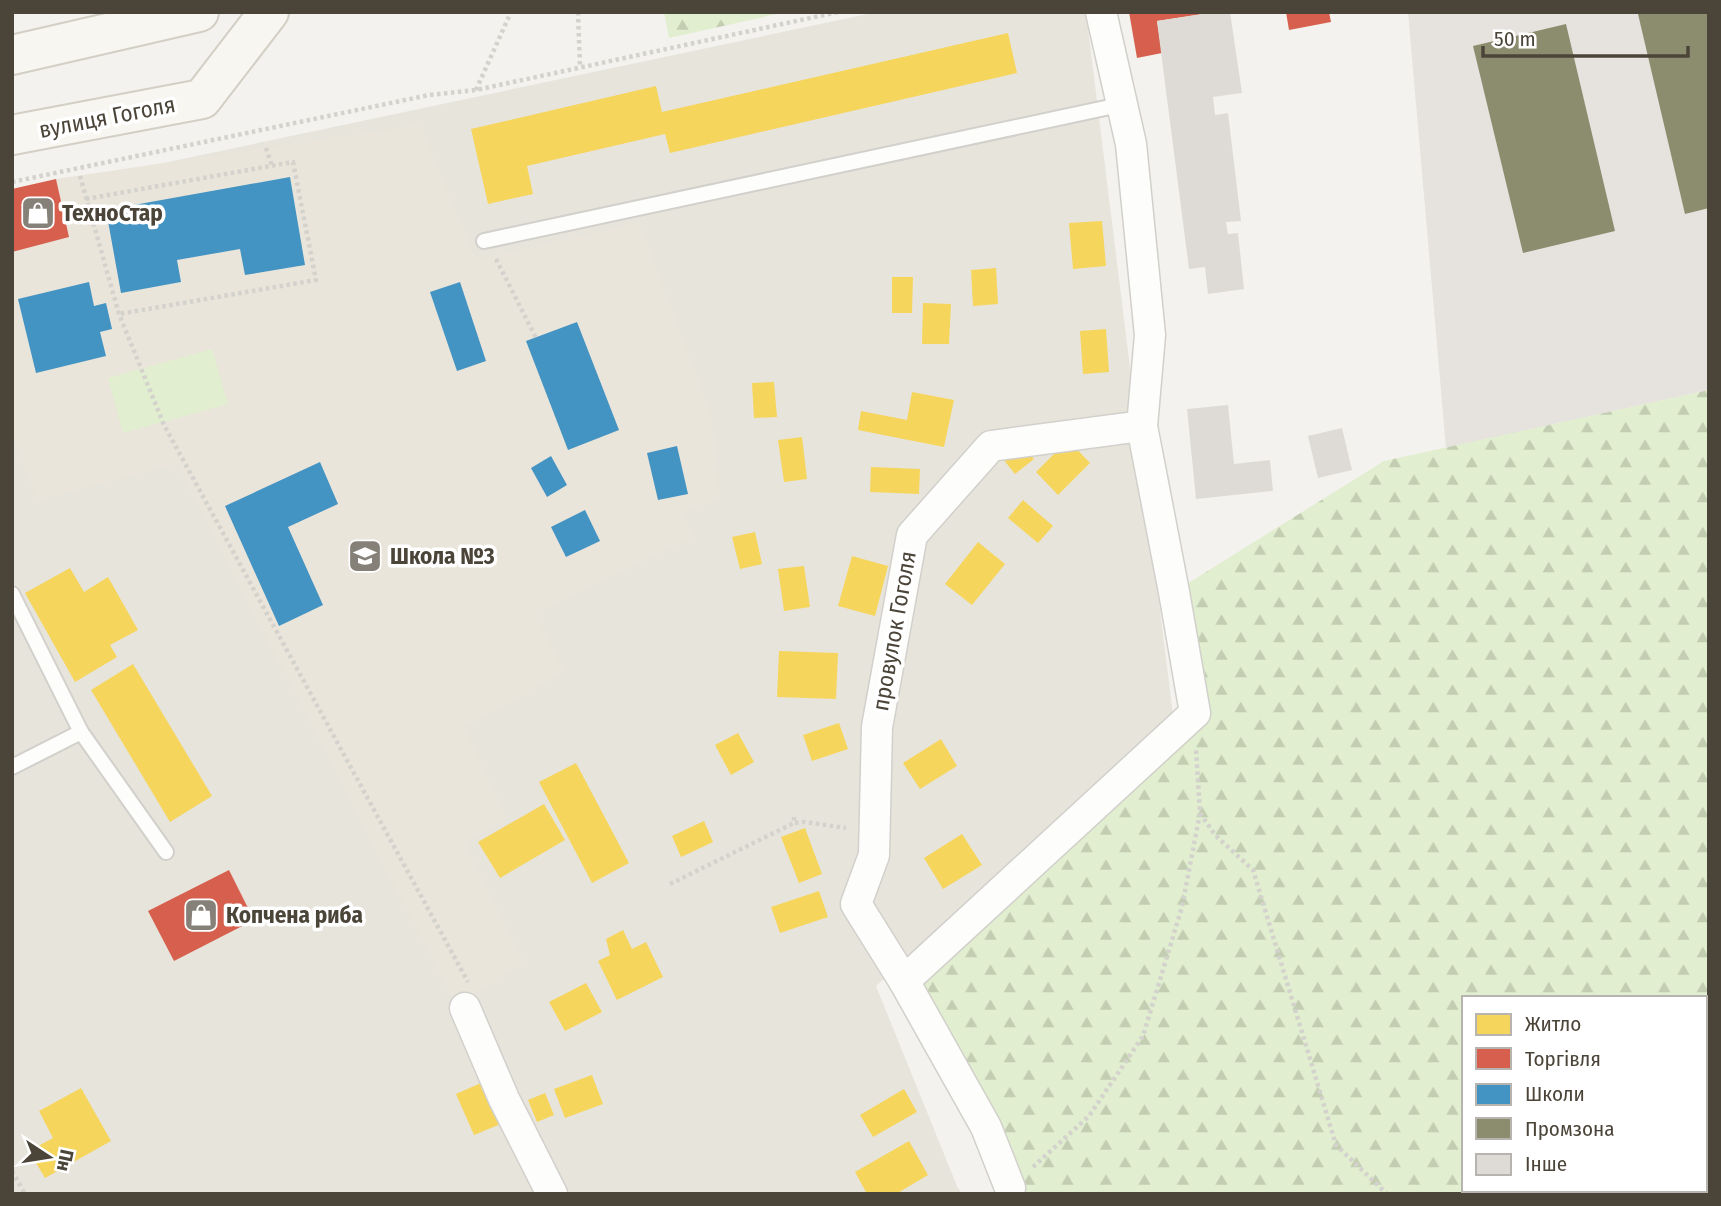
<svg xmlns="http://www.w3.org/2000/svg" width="1721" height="1206" font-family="'Fira Sans Condensed',sans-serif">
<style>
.residential{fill:#e7e4dc}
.industrial{fill:#e6e2de}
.education{fill:#eae5da}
.forest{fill:url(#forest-firs);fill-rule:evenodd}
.pitch{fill:#e1eecf}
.homes{fill:#f6d55c}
.shops{fill:#d6604d}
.schools{fill:#4393c3}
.industry{fill:#8c8c6e}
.building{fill:#dedbd6}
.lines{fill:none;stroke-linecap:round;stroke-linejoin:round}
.lane-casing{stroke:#d2d0cb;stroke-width:18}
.street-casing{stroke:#d2d0cb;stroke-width:33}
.secondary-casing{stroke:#d3cfc5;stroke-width:42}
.path{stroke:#d3d2cc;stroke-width:4.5;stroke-dasharray:3.5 3.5;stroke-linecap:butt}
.lane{stroke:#fdfdfc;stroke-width:14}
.street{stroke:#fdfdfc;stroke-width:30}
.secondary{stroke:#f7f6f1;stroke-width:38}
.labels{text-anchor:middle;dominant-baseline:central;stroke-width:7;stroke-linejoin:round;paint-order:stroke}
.street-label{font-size:23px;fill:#4b4439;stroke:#fff}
.poi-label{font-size:23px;font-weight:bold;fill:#4b4439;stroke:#fff;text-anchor:start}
</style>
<defs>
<pattern id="forest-firs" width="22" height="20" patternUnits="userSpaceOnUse" patternTransform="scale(1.75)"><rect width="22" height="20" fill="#e1eecf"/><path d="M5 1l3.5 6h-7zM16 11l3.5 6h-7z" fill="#c3cdb2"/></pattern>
</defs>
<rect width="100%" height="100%" fill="#f4f2ee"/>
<path class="residential" d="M 877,12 L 1086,12 L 1173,715 L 876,986 L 957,1186 L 962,1194 L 12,1194 L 12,195 Z"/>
<path class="industrial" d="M 1408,12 L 1709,12 L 1709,390 L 1446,448 Z"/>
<path class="education" d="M 420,125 L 476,260 L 639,223 L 711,415 L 720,497 L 683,513 L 694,537 L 534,613 L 564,672 L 464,727 L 507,818 L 465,843 L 524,963 L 456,1005 L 177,464 L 37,500 L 12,432 L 12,252 L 69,237 L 56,179 Z"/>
<g class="forest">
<path d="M 664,12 L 786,12 L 669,38 Z"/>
<path d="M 1709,390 L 1709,1194 L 1009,1194 L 904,981 L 1195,713 L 1174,592 L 1384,461 ZM 1464,998 L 1705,998 L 1705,1190 L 1464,1190 Z"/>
</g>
<path class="pitch" d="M 212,349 L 228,404 L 123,433 L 108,378 Z"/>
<g class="homes">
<path d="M 1008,33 L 1017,73 L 670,153 L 665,134 L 527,166 L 533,194 L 488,204 L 471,129 L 656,86 L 662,112 Z"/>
<path d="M 1102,221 L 1106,266 L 1073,269 L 1069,223 Z"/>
<path d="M 996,268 L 998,304 L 973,306 L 971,270 Z"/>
<path d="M 892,277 L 913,277 L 912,313 L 892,313 Z"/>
<path d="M 923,303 L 951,304 L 949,344 L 922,344 Z"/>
<path d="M 1106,329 L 1109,372 L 1083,374 L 1080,331 Z"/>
<path d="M 774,382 L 777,417 L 754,418 L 752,383 Z"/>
<path d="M 912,392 L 954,400 L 944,447 L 858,430 L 861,411 L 907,420 Z"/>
<path d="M 802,437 L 807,479 L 784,482 L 778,440 Z"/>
<path d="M 1068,440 L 1090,463 L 1058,495 L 1036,472 Z"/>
<path d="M 1021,444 L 1034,459 L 1015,474 L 1003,459 Z"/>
<path d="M 871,467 L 920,469 L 919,494 L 870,492 Z"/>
<path d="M 1023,500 L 1053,526 L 1038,543 L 1008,518 Z"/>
<path d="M 755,532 L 762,564 L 740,569 L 732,537 Z"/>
<path d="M 978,542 L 1005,564 L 972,605 L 945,584 Z"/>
<path d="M 852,556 L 888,566 L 875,616 L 838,606 Z"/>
<path d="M 804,566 L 810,607 L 784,611 L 778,569 Z"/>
<path d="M 70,568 L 84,592 L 108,577 L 138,630 L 110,645 L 117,657 L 75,682 L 25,593 Z"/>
<path d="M 779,651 L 838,653 L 836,699 L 777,697 Z"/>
<path d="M 133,664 L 212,796 L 170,822 L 91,690 Z"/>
<path d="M 839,723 L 848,749 L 812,761 L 803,735 Z"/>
<path d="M 738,733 L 754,762 L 731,775 L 715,745 Z"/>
<path d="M 941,739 L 957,766 L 920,789 L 903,763 Z"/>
<path d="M 576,763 L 629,863 L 592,883 L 539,782 Z"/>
<path d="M 544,804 L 565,840 L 500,878 L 478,842 Z"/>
<path d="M 704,821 L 713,842 L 681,857 L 672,836 Z"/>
<path d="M 805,828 L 822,874 L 799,883 L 781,837 Z"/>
<path d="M 962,834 L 982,865 L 943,889 L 924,858 Z"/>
<path d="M 819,891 L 828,917 L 780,933 L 771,907 Z"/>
<path d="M 623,930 L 632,949 L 646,942 L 663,977 L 617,1000 L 598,961 L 610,955 L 606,939 Z"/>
<path d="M 586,983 L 602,1012 L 565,1031 L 549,1002 Z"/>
<path d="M 592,1075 L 603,1104 L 565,1118 L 554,1089 Z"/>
<path d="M 481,1083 L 508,1121 L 474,1135 L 456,1094 Z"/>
<path d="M 81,1088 L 111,1141 L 45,1178 L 29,1151 L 53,1138 L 39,1111 Z"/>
<path d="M 904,1089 L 917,1112 L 873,1137 L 860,1115 Z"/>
<path d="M 545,1093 L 554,1115 L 537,1122 L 528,1100 Z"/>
<path d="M 909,1141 L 928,1175 L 896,1194 L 867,1194 L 855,1172 Z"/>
</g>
<g class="shops">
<path d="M 1129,12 L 1204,12 L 1204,14 L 1157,21 L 1162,53 L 1137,58 Z"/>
<path d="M 1286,12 L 1329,12 L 1331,22 L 1289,30 Z"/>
<path d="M 56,179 L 69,237 L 12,252 L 12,189 Z"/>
<path d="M 229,870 L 254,920 L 174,961 L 148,911 Z"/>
</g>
<g class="schools">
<path d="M 290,177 L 305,265 L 245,275 L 240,249 L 177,260 L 181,282 L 121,293 L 106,210 Z"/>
<path d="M 89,282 L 94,306 L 106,303 L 112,329 L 100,332 L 106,356 L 36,373 L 18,299 Z"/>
<path d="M 460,282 L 486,361 L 457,371 L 430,292 Z"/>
<path d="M 577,322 L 619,430 L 568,450 L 526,341 Z"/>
<path d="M 677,446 L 688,494 L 658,500 L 647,453 Z"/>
<path d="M 551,456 L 567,485 L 547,497 L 531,468 Z"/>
<path d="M 320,462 L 338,504 L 288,527 L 323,605 L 279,626 L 225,506 Z"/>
<path d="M 585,510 L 600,541 L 566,557 L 551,527 Z"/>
</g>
<g class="industry">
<path d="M 1644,12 L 1709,12 L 1709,208 L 1685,214 L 1638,14 Z"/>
<path d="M 1566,24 L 1615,231 L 1523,253 L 1473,46 Z"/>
</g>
<g class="building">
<path d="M 1214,12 L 1230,12 L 1242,93 L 1213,97 L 1215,115 L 1228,113 L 1241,221 L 1226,222 L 1228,234 L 1238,233 L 1244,289 L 1208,294 L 1205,267 L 1189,269 L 1157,21 Z"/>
<path d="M 1228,405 L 1234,464 L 1270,460 L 1273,491 L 1196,499 L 1187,409 Z"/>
<path d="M 1342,428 L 1352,470 L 1318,478 L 1308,436 Z"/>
</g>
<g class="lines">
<g class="lane-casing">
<g id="lane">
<path d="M 484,241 L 1124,104"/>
<path d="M 12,594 L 81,732 L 12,767"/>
<path d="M 81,732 L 166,852"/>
</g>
</g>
<g class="street-casing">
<g id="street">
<path d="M 904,981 L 1195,713 L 1174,592 L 1142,426 L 1150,335 L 1131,144 L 1101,12"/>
<path d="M 465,1008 L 504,1099 L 552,1194"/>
<path d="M 1010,1188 L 986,1127 L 904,981 L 856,904 L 874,855 L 877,727 L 912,535 L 991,446 L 1142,426"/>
</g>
</g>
<g class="secondary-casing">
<g id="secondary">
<path d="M 12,55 L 199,12"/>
<path d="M 12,135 L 202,99 L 269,12"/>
</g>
</g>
<g class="path">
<path d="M 578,12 L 580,67"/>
<path d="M 476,90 L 511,12"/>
<path d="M 266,148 L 272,166"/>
<path d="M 80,176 L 119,314 L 164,425 L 468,982"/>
<path d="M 12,182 L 429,95 L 476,90 L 838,12"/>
<path d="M 86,199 L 293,162 L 316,280 L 119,314"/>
<path d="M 496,259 L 536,338"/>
<path d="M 1200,813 L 1215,835 L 1253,870 L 1336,1145 L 1387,1194"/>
<path d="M 794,817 L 794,823 L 805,822 L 846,828"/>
<path d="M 670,884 L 794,823"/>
<path d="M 1033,1167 L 1089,1116 L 1143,1036 L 1182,907 L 1200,813 L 1196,749"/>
<path d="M 12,1171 L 25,1194"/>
</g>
<use href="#lane" class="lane"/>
<use href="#street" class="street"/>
<use href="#secondary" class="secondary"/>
</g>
<defs>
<g id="shop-square" transform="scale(1.75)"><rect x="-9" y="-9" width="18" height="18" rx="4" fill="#868178" stroke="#fff"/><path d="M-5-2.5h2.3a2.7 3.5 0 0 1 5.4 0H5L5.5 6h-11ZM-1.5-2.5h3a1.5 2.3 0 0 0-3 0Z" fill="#fff"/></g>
<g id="school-square" transform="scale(1.75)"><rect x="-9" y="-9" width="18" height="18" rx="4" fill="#868178" stroke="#fff"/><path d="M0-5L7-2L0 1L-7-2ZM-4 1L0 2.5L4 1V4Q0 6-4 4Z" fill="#fff"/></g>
</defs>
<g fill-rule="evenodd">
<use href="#shop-square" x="38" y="213"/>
<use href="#school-square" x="365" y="556"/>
<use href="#shop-square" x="201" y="915"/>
</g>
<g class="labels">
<g class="street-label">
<text transform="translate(107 117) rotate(-11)">вулиця Гоголя</text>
<text transform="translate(894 631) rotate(-80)">провулок Гоголя</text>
</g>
<g class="poi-label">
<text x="62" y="213">ТехноСтар</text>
<text x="390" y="556">Школа №3</text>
<text x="226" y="915">Копчена риба</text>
</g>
</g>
<rect width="1721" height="1206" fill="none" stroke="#4b4439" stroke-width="28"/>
<rect x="1462" y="996" width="245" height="196" fill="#ffffff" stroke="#b7b4b0" stroke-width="2"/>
<rect x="1476" y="1014" width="35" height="21" fill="#f6d55c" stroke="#b7b4b0" stroke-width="2"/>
<text x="1525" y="1031" font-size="21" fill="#4b4439">Житло</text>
<rect x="1476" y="1048" width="35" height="21" fill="#d6604d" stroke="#b7b4b0" stroke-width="2"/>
<text x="1525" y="1066" font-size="21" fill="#4b4439">Торгівля</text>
<rect x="1476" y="1084" width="35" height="21" fill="#4393c3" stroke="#b7b4b0" stroke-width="2"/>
<text x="1525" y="1101" font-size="21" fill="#4b4439">Школи</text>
<rect x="1476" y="1118" width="35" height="21" fill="#8c8c6e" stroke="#b7b4b0" stroke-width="2"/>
<text x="1525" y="1136" font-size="21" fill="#4b4439">Промзона</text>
<rect x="1476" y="1154" width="35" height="21" fill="#dedbd6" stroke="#b7b4b0" stroke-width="2"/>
<text x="1525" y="1171" font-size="21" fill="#4b4439">Інше</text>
<g transform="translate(49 1157) rotate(102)" stroke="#ffffff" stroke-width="5" paint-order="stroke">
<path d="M0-5L12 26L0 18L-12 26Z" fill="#4b4439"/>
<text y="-10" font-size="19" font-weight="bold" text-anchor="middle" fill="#4b4439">Пн</text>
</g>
<path d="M1483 46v10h205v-10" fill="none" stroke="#4b4439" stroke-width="3.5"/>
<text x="1494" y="46" font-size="21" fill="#4b4439" stroke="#ffffff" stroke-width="5" paint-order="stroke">50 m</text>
</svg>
